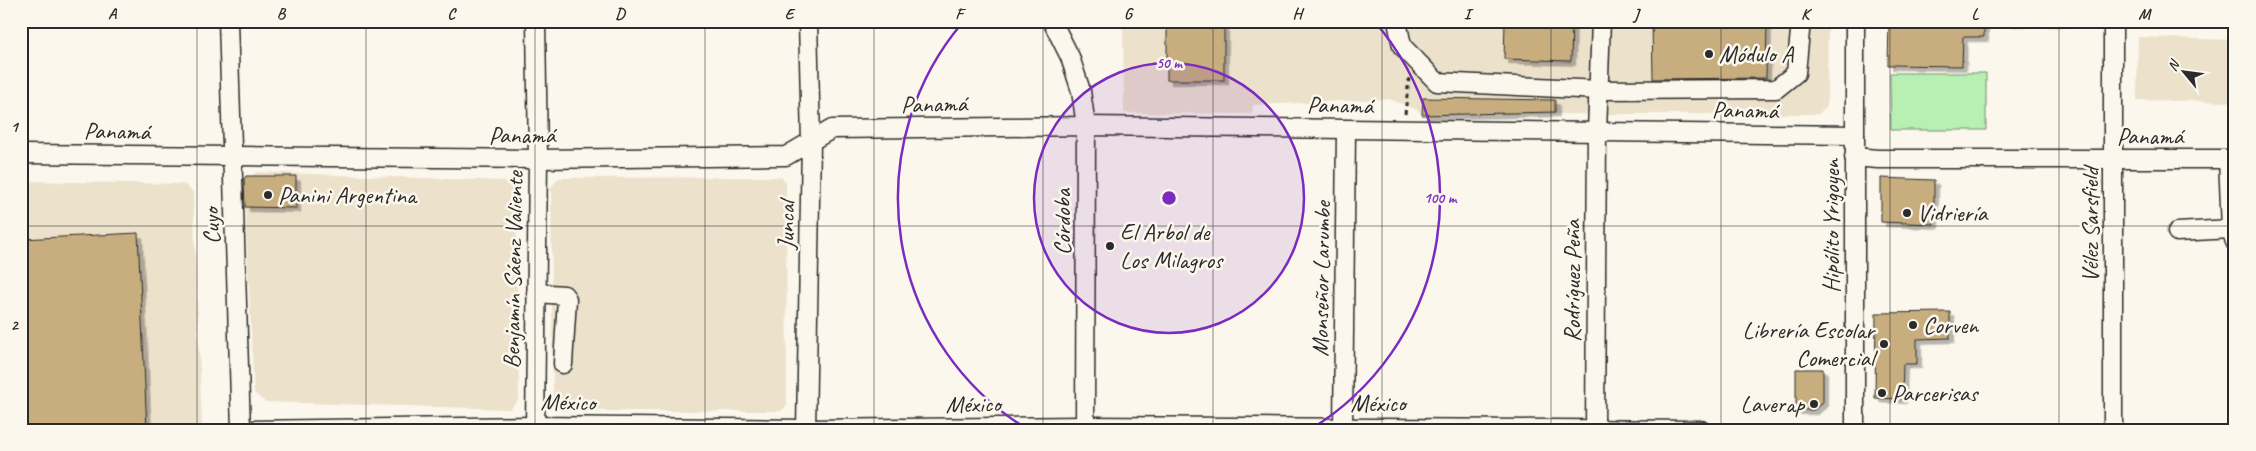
<svg xmlns="http://www.w3.org/2000/svg" width="2256" height="451" font-family="Caveat,sans-serif">
<style>
.built{fill:#ece1cb}
.grass{fill:#b8efb2;stroke:#728d6e}
.building{fill:#c8ae7f;stroke:#2b2b2b;filter:url(#shadow)}
.lines{fill:none;stroke-linecap:round;stroke-linejoin:round}
.minor-casing{stroke:#2b2b2b;stroke-width:21}
.path{stroke:#2b2b2b;stroke-width:3;stroke-dasharray:4 4;stroke-linecap:butt}
.minor{stroke:#fbf7ec;stroke-width:18}
.grid{fill:none;stroke:#2b2b2b;stroke-width:1;stroke-opacity:0.55}
.ring{fill:none;stroke:#7b2cbf;stroke-width:2.5}
.poi-dot{fill:#2b2b2b;stroke:#fbf7ec;stroke-width:2}
.labels{text-anchor:middle;dominant-baseline:central;stroke-width:5;stroke-linejoin:round;paint-order:stroke}
.poi-label{font-size:24px;fill:#2b2b2b;stroke:#fbf7ec;text-anchor:start}
.street-label{font-size:24px;fill:#2b2b2b;stroke:#fbf7ec}
.centre{fill:#7b2cbf;stroke:#fbf7ec;stroke-width:2.5}
.ring-label{font-size:15px;text-anchor:middle;font-weight:bold;fill:#7b2cbf;stroke:#fbf7ec;stroke-width:5;stroke-linejoin:round;paint-order:stroke}
.neatline{fill:none;stroke:#2b2b2b;stroke-width:2}
.grid-label{font-size:16px;text-anchor:middle;font-weight:bold;fill:#2b2b2b}
</style>
<defs>
<filter id="shadow"><feDropShadow dx="4.5" dy="4.5" stdDeviation="0" flood-color="#0004"/></filter>
</defs>
<rect width="100%" height="100%" fill="#fbf7ec"/>
<filter id="ink" filterUnits="userSpaceOnUse"><feTurbulence type="fractalNoise" baseFrequency=".02" numOctaves="2"/><feDisplacementMap in="SourceGraphic" scale="10" xChannelSelector="R" yChannelSelector="G"/><feConvolveMatrix kernelMatrix="1 2 1 2 8 2 1 2 1" color-interpolation-filters="sRGB"/></filter>
<g filter="url(#ink)">
<g class="built">
<path d="M 1123,21 L 1828,21 L 1827,106 L 1819,114 L 1421,114 L 1418,110 L 1389,99 L 1253,105 L 1252,114 L 1124,113 Z"/>
<rect x="1997" y="21" width="94" height="7"/>
<path d="M 2138,37 L 2235,40 L 2235,102 L 2137,100 Z"/>
<path d="M 257,172 L 505,181 L 516,196 L 519,399 L 510,409 L 265,402 L 254,393 L 244,183 Z"/>
<path d="M 781,177 L 786,183 L 787,405 L 781,411 L 561,411 L 553,403 L 551,187 L 559,178 Z"/>
<path d="M 21,181 L 184,184 L 193,192 L 202,430 L 21,430 Z"/>
</g>
<path class="grass" d="M 1890,73 L 1986,73 L 1986,130 L 1891,130 Z"/>
<g class="building">
<rect x="1167" y="21" width="57" height="59"/>
<path d="M 1505,21 L 1572,21 L 1571,61 L 1504,59 Z"/>
<path d="M 1652,21 L 1767,21 L 1766,78 L 1653,79 Z"/>
<path d="M 1889,21 L 1984,21 L 1984,37 L 1963,37 L 1962,66 L 1888,65 Z"/>
<path d="M 1423,98 L 1555,100 L 1555,112 L 1422,115 Z"/>
<path d="M 246,176 L 296,176 L 296,208 L 245,207 L 244,179 Z"/>
<path d="M 1881,178 L 1934,180 L 1934,224 L 1881,222 Z"/>
<path d="M 138,233 L 147,430 L 21,430 L 22,239 Z"/>
<path d="M 1950,312 L 1950,338 L 1917,339 L 1917,364 L 1903,364 L 1902,399 L 1875,398 L 1876,313 Z"/>
<path d="M 1796,369 L 1823,369 L 1823,402 L 1814,410 L 1796,410 Z"/>
</g>
<g class="lines">
<g class="minor-casing">
<g id="minor">
<path d="M 228,21 L 241,430"/>
<path d="M 1052,21 L 1070,57 L 1081,91 L 1086,126 L 1085,430"/>
<path d="M 1397,21 L 1402,46 L 1437,82 L 1599,90 L 1776,89 L 1796,73 L 1801,21"/>
<path d="M 21,154 L 538,159 L 786,156 L 832,129 L 1086,126 L 1855,135"/>
<path d="M 1854,157 L 1878,159 L 2235,159"/>
<path d="M 2228,159 L 2231,229 L 2235,242"/>
<path d="M 2177,232 L 2231,229"/>
<path d="M 536,293 L 564,295 L 567,299 L 563,364"/>
<path d="M 245,430 L 535,426 L 806,429 L 1085,426 L 1701,430"/>
<path d="M 535,430 L 538,159 L 536,21"/>
<path d="M 806,430 L 811,142 L 808,21"/>
<path d="M 1343,430 L 1346,130"/>
<path d="M 1595,430 L 1597,132 L 1601,21"/>
<path d="M 1855,430 L 1855,21"/>
<path d="M 2113,430 L 2113,21"/>
</g>
</g>
<path class="path" d="M 1405,114 L 1409,78"/>
<use href="#minor" class="minor"/>
</g>
</g>
<path class="grid" d="M 197,21 L 197,430M 366,21 L 366,430M 535,21 L 535,430M 705,21 L 705,430M 874,21 L 874,430M 1043,21 L 1043,430M 1213,21 L 1213,430M 1382,21 L 1382,430M 1551,21 L 1551,430M 1721,21 L 1721,430M 1890,21 L 1890,430M 2059,21 L 2059,430M 21,226 L 2235,226"/>
<circle cx="1169" cy="198" r="135" fill="#7b2cbf" fill-opacity=".12"/>
<g class="ring">
<circle cx="1169" cy="198" r="135"/>
<path d="M1027 429A271 271 0 0 1 963 22M1375 22A271 271 0 0 1 1311 429"/>
</g>
<g class="poi-dot">
<circle cx="1709" cy="54" r="5"/>
<circle cx="268" cy="195" r="5"/>
<circle cx="1907" cy="213" r="5"/>
<circle cx="1110" cy="246" r="5"/>
<circle cx="1913" cy="325" r="5"/>
<circle cx="1884" cy="344" r="5"/>
<circle cx="1882" cy="393" r="5"/>
<circle cx="1814" cy="404" r="5"/>
</g>
<g class="labels">
<g class="poi-label">
<text x="1719" y="54">Módulo A</text>
<text x="278" y="195">Panini Argentina</text>
<text x="1917" y="213">Vidriería</text>
<text x="1120" y="232">El Arbol de<tspan x="1120" dy="28">Los Milagros</tspan></text>
<text x="1923" y="325">Corven</text>
<text x="1874" y="330" text-anchor="end">Librería Escolar<tspan x="1874" dy="28">Comercial</tspan></text>
<text x="1892" y="393">Parcerisas</text>
<text x="1804" y="404" text-anchor="end">Laverap</text>
</g>
<g class="street-label">
<text transform="translate(934 104) rotate(-1)">Panamá</text>
<text transform="translate(1340 105) rotate(1)">Panamá</text>
<text transform="translate(1745 110) rotate(1)">Panamá</text>
<text transform="translate(117 131) rotate(1)">Panamá</text>
<text x="522" y="135">Panamá</text>
<text x="2150" y="136">Panamá</text>
<text transform="translate(1062 222) rotate(-90)">Córdoba</text>
<text transform="translate(786 225) rotate(-89)">Juncal</text>
<text transform="translate(2090 225) rotate(-90)">Vélez Sarsfield</text>
<text transform="translate(211 226) rotate(-92)">Cuyo</text>
<text transform="translate(1831 226) rotate(-90)">Hipólito Yrigoyen</text>
<text transform="translate(513 270) rotate(-89)">Benjamín Sáenz Valiente</text>
<text transform="translate(1321 279) rotate(-89)">Monseñor Larumbe</text>
<text transform="translate(1572 281) rotate(-90)">Rodríguez Peña</text>
<text transform="translate(568 402) rotate(1)">México</text>
<text x="1378" y="403">México</text>
<text transform="translate(973 404) rotate(-1)">México</text>
</g>
</g>
<circle cx="1169" cy="198" r="8" class="centre"/>
<g class="ring-label">
<text x="1169" y="68">50 m</text>
<text x="1440" y="203">100 m</text>
</g>
<rect width="2256" height="451" fill="none" stroke="#fbf7ec" stroke-width="55"/>
<g transform="translate(2184 72) rotate(299)" stroke="#fbf7ec" stroke-width="4" paint-order="stroke">
<path d="M0-4L9 19L0 12L-9 19Z" fill="#2b2b2b"/>
<text y="-8" font-size="14" font-weight="bold" text-anchor="middle" fill="#2b2b2b">N</text>
</g>
<rect x="28" y="28" width="2200" height="396" class="neatline"/>
<g class="grid-label">
<text x="112" y="19">A</text>
<text x="281" y="19">B</text>
<text x="451" y="19">C</text>
<text x="620" y="19">D</text>
<text x="789" y="19">E</text>
<text x="959" y="19">F</text>
<text x="1128" y="19">G</text>
<text x="1297" y="19">H</text>
<text x="1467" y="19">I</text>
<text x="1636" y="19">J</text>
<text x="1805" y="19">K</text>
<text x="1975" y="19">L</text>
<text x="2144" y="19">M</text>
<text x="14" y="132">1</text>
<text x="14" y="330">2</text>
</g>
</svg>
